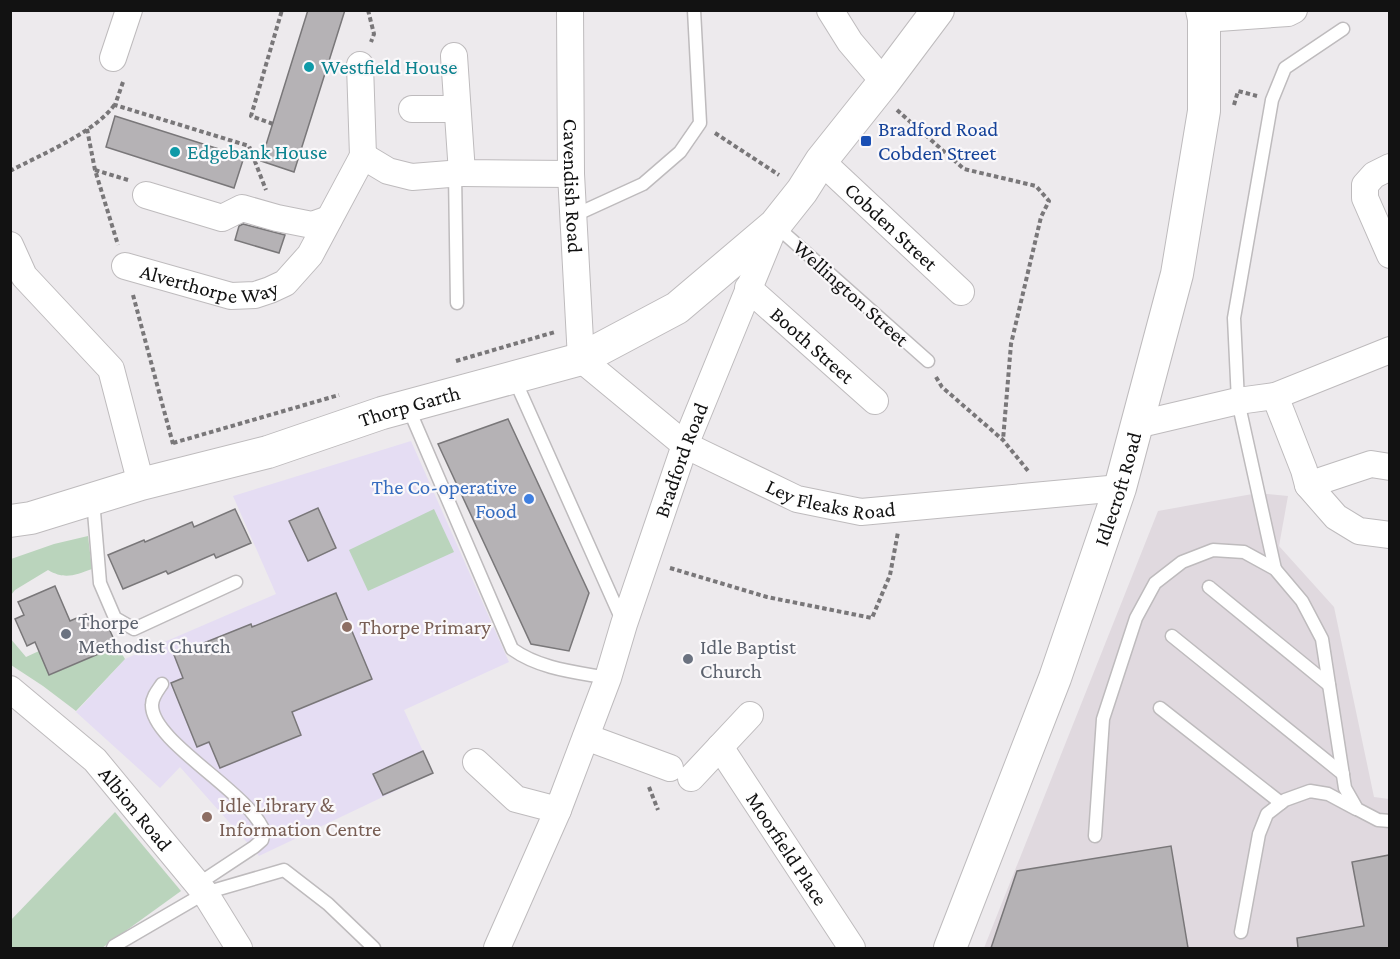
<svg xmlns="http://www.w3.org/2000/svg" width="1400" height="959" font-family="'Crimson Pro',serif">
<style>
.built{fill:#e0d9df}
.education{fill:#e5ddf3}
.green{fill:#bad4bc}
.building{fill:#b5b2b5;stroke:#797779;stroke-width:1.5}
.lines{fill:none;stroke-linecap:round;stroke-linejoin:round}
.service-casing{stroke:#bebbbd;stroke-width:15}
.minor-casing{stroke:#bebbbd;stroke-width:28}
.tertiary-casing{stroke:#bebbbd;stroke-width:34}
.path{stroke:#797779;stroke-width:4;stroke-dasharray:4.5 3;stroke-linecap:butt}
.service{stroke:#fff;stroke-width:12}
.minor{stroke:#fff;stroke-width:26}
.tertiary{stroke:#fff;stroke-width:32}
.culture-dot{fill:#0f9aa8;stroke:#faf8fa;stroke-width:2}
.transit-dot{fill:#1a4fb4;stroke:#faf8fa;stroke-width:2}
.shop-dot{fill:#3f7fe0;stroke:#faf8fa;stroke-width:2}
.education-dot{fill:#8d6e63;stroke:#faf8fa;stroke-width:2}
.worship-dot{fill:#6b7280;stroke:#faf8fa;stroke-width:2}
.labels{text-anchor:middle;dominant-baseline:central;stroke-width:4.5;stroke-linejoin:round;paint-order:stroke}
.culture-label{font-size:21px;fill:#0d838f;stroke:#faf8fa;text-anchor:start}
.transit-label{font-size:21px;fill:#164399;stroke:#faf8fa;text-anchor:start}
.street-label{font-size:21px;fill:#121212;stroke:#faf8fa}
.shop-label{font-size:21px;fill:#366cbe;stroke:#faf8fa;text-anchor:end}
.worship-label{font-size:21px;fill:#5b616d;stroke:#faf8fa;text-anchor:start}
.education-label{font-size:21px;fill:#785e54;stroke:#faf8fa;text-anchor:start}
</style>
<rect width="100%" height="100%" fill="#edeaed"/>
<path class="built" d="M 1258,493 L 1288,496 L 1279,546 L 1334,607 L 1374,797 L 1389,799 L 1389,948 L 984,948 L 1158,511 Z"/>
<path class="education" d="M 411,441 L 509,662 L 404,710 L 433,773 L 259,856 L 180,767 L 160,788 L 76,712 L 125,659 L 276,594 L 233,496 Z"/>
<g class="green">
<path d="M 434,509 L 454,552 L 368,591 L 349,550 Z"/>
<path d="M 88,536 L 92,569 C 75,575 65,580 48,570 L 15,590 L 11,595 L 11,559 L 54,544 Z"/>
<path d="M 10,638 L 26,657 L 39,651 L 50,675 L 117,646 L 125,659 L 76,711 L 43,686 L 11,665 Z"/>
<path d="M 115,812 L 181,891 L 102,948 L 11,948 L 10,921 Z"/>
</g>
<g class="building">
<path d="M 308,10 L 345,10 L 294,172 L 261,161 Z"/>
<path d="M 115,116 L 244,157 L 234,188 L 106,147 Z"/>
<path d="M 243,224 L 285,235 L 279,253 L 235,240 L 239,226 Z"/>
<path d="M 508,419 L 589,593 L 569,651 L 531,644 L 438,444 Z"/>
<path d="M 318,508 L 336,548 L 308,561 L 289,521 Z"/>
<path d="M 235,509 L 251,543 L 216,558 L 214,554 L 168,574 L 166,571 L 123,589 L 108,555 L 144,540 L 145,542 L 192,522 L 194,527 Z"/>
<path d="M 55,586 L 70,621 L 86,614 L 91,625 L 105,620 L 117,646 L 49,675 L 35,642 L 27,646 L 15,619 L 24,615 L 18,602 Z"/>
<path d="M 336,593 L 372,679 L 292,712 L 301,735 L 220,768 L 209,742 L 197,747 L 171,683 L 183,678 L 174,655 L 251,624 L 252,627 Z"/>
<path d="M 423,751 L 433,773 L 383,795 L 373,774 Z"/>
<path d="M 1171,846 L 1188,948 L 991,948 L 1017,871 Z"/>
<path d="M 1389,855 L 1389,948 L 1298,948 L 1297,938 L 1364,926 L 1352,862 Z"/>
</g>
<g class="lines">
<g class="service-casing">
<g id="service">
<path d="M 455,173 L 457,303"/>
<path d="M 573,216 L 643,184 L 680,152 L 700,123 L 694,10"/>
<path d="M 776,226 L 928,361"/>
<path d="M 514,378 L 622,620"/>
<path d="M 408,407 L 512,649 C 540,669 575,672 608,678"/>
<path d="M 93,500 L 100,583 L 115,618 L 134,629 L 236,582"/>
<path d="M 1275,569 L 1238,401 L 1234,318 L 1272,100 L 1285,68 L 1343,29"/>
<path d="M 1209,587 L 1329,685"/>
<path d="M 1172,636 L 1343,774"/>
<path d="M 162,684 C 158,690 152,697 152,705 C 151,742 251,793 264,832 L 262,840 L 254,847 L 198,884"/>
<path d="M 1160,708 L 1281,803"/>
<path d="M 1095,836 L 1103,719 L 1136,618 L 1155,583 L 1182,562 L 1213,550 L 1244,552 L 1275,569 L 1302,601 L 1322,639 L 1345,788 L 1357,809 L 1378,820 L 1390,821"/>
<path d="M 1241,932 L 1259,834 L 1267,814 L 1285,800 L 1310,791 L 1328,794 L 1356,809"/>
<path d="M 113,948 L 114,946 L 205,893 L 284,870 L 328,904 L 374,948"/>
</g>
</g>
<g class="minor-casing">
<g id="minor">
<path id="s1" d="M 570,10 L 571,174 L 581,359 L 685,445 L 797,499 L 861,512 L 1120,488"/>
<path d="M 830,10 L 850,42 L 884,82"/>
<path d="M 1204,19 L 1288,13 L 1294,10"/>
<path d="M 454,56 L 462,173 L 571,174"/>
<path d="M 113,58 L 129,10"/>
<path d="M 360,65 L 363,156"/>
<path d="M 412,109 L 457,109"/>
<path id="s2" d="M 821,161 L 961,292"/>
<path d="M 1390,167 L 1374,175 L 1365,185 L 1365,198 L 1390,255"/>
<path d="M 146,195 L 222,218 L 242,208 L 277,218 L 312,225 L 329,219"/>
<path d="M 10,245 L 24,276 L 111,369 L 141,484"/>
<path id="s3" d="M 125,266 L 231,296 L 255,295 L 270,290 L 285,283 L 310,255 L 363,156 L 388,171 L 412,177 L 462,173"/>
<path id="s4" d="M 748,288 L 875,401"/>
<path d="M 1275,396 L 1304,470 L 1308,485 L 1371,464 L 1390,467"/>
<path d="M 1136,425 L 1238,401 L 1275,396 L 1390,350"/>
<path d="M 1308,485 L 1336,517 L 1359,531 L 1390,535"/>
<path id="s5" d="M 10,689 L 95,760 L 205,893 L 239,948"/>
<path d="M 586,737 L 670,768"/>
<path id="s6" d="M 720,747 L 852,948"/>
<path d="M 476,762 L 516,799 L 558,810"/>
<path d="M 691,778 L 750,715"/>
<path id="s7" d="M 497,948 L 558,810 L 608,678 L 624,624 L 685,445 L 775,225"/>
</g>
</g>
<g class="tertiary-casing">
<g id="tertiary">
<path id="s8" d="M 10,521 L 31,518 L 141,484 L 268,452 L 382,413 L 581,359 L 677,308 L 775,225 L 802,191 L 821,161 L 884,82 L 938,10"/>
<path id="s9" d="M 950,948 L 1055,678 L 1120,488 L 1177,274 L 1204,111 L 1204,19 L 1202,10"/>
</g>
</g>
<g class="path">
<path d="M 368,10 L 374,34 L 371,42"/>
<path d="M 123,82 L 115,105 L 249,146 L 266,190"/>
<path d="M 1234,105 L 1238,91 L 1257,96"/>
<path d="M 897,110 L 964,169 L 1036,186 L 1049,201 L 1041,217 L 1011,344 L 1003,440"/>
<path d="M 273,124 L 251,116 L 282,10"/>
<path d="M 87,129 L 95,170 L 118,245"/>
<path d="M 715,133 L 779,175"/>
<path d="M 95,170 L 128,180"/>
<path d="M 10,171 C 42,154 96,132 115,104"/>
<path d="M 133,295 L 173,444"/>
<path d="M 456,361 L 555,332"/>
<path d="M 936,377 L 942,387 L 1003,440 L 1029,472"/>
<path d="M 173,443 L 339,395"/>
<path d="M 670,568 L 767,597 L 872,618 L 890,575 L 898,532"/>
<path d="M 649,787 L 658,810"/>
</g>
<use href="#service" class="service"/>
<use href="#minor" class="minor"/>
<use href="#tertiary" class="tertiary"/>
</g>
<g class="culture-dot">
<circle cx="309" cy="67" r="6"/>
<circle cx="175" cy="152" r="6"/>
</g>
<rect class="transit-dot" x="860" y="135" width="12" height="12" rx="3"/>
<circle class="shop-dot" cx="529" cy="499" r="6"/>
<g class="education-dot">
<circle cx="347" cy="627" r="6"/>
<circle cx="207" cy="817" r="6"/>
</g>
<g class="worship-dot">
<circle cx="66" cy="634" r="6"/>
<circle cx="688" cy="659" r="6"/>
</g>
<g class="labels">
<g class="culture-label">
<text x="321" y="67">Westfield House</text>
<text x="187" y="152">Edgebank House</text>
</g>
<g class="transit-label">
<text x="878" y="129">Bradford Road<tspan x="878" dy="24">Cobden Street</tspan></text>
</g>
<g class="street-label">
<text stroke="none"><textPath href="#s1" startOffset="176">Cavendish Road</textPath></text>
<text stroke="none"><textPath href="#s2" startOffset="96">Cobden Street</textPath></text>
<text stroke="none"><textPath href="#s3" startOffset="87">Alverthorpe Way</textPath></text>
<text transform="translate(851 293) rotate(42)">Wellington Street</text>
<text stroke="none"><textPath href="#s4" startOffset="86">Booth Street</textPath></text>
<text stroke="none"><textPath href="#s8" startOffset="416">Thorp Garth</textPath></text>
<text stroke="none"><textPath href="#s7" startOffset="522">Bradford Road</textPath></text>
<text stroke="none"><textPath href="#s9" startOffset="489">Idlecroft Road</textPath></text>
<text stroke="none"><textPath href="#s1" startOffset="642">Ley Fleaks Road</textPath></text>
<text stroke="none"><textPath href="#s5" startOffset="174">Albion Road</textPath></text>
<text stroke="none"><textPath href="#s6" startOffset="122">Moorfield Place</textPath></text>
</g>
<g class="shop-label">
<text x="517" y="487">The Co-operative<tspan x="517" dy="24">Food</tspan></text>
</g>
<g class="worship-label">
<text x="78" y="622">Thorpe<tspan x="78" dy="24">Methodist Church</tspan></text>
<text x="700" y="647">Idle Baptist<tspan x="700" dy="24">Church</tspan></text>
</g>
<g class="education-label">
<text x="359" y="627">Thorpe Primary</text>
<text x="219" y="805">Idle Library &amp;<tspan x="219" dy="24">Information Centre</tspan></text>
</g>
</g>
<rect width="1400" height="959" fill="none" stroke="#121212" stroke-width="24"/>
</svg>
